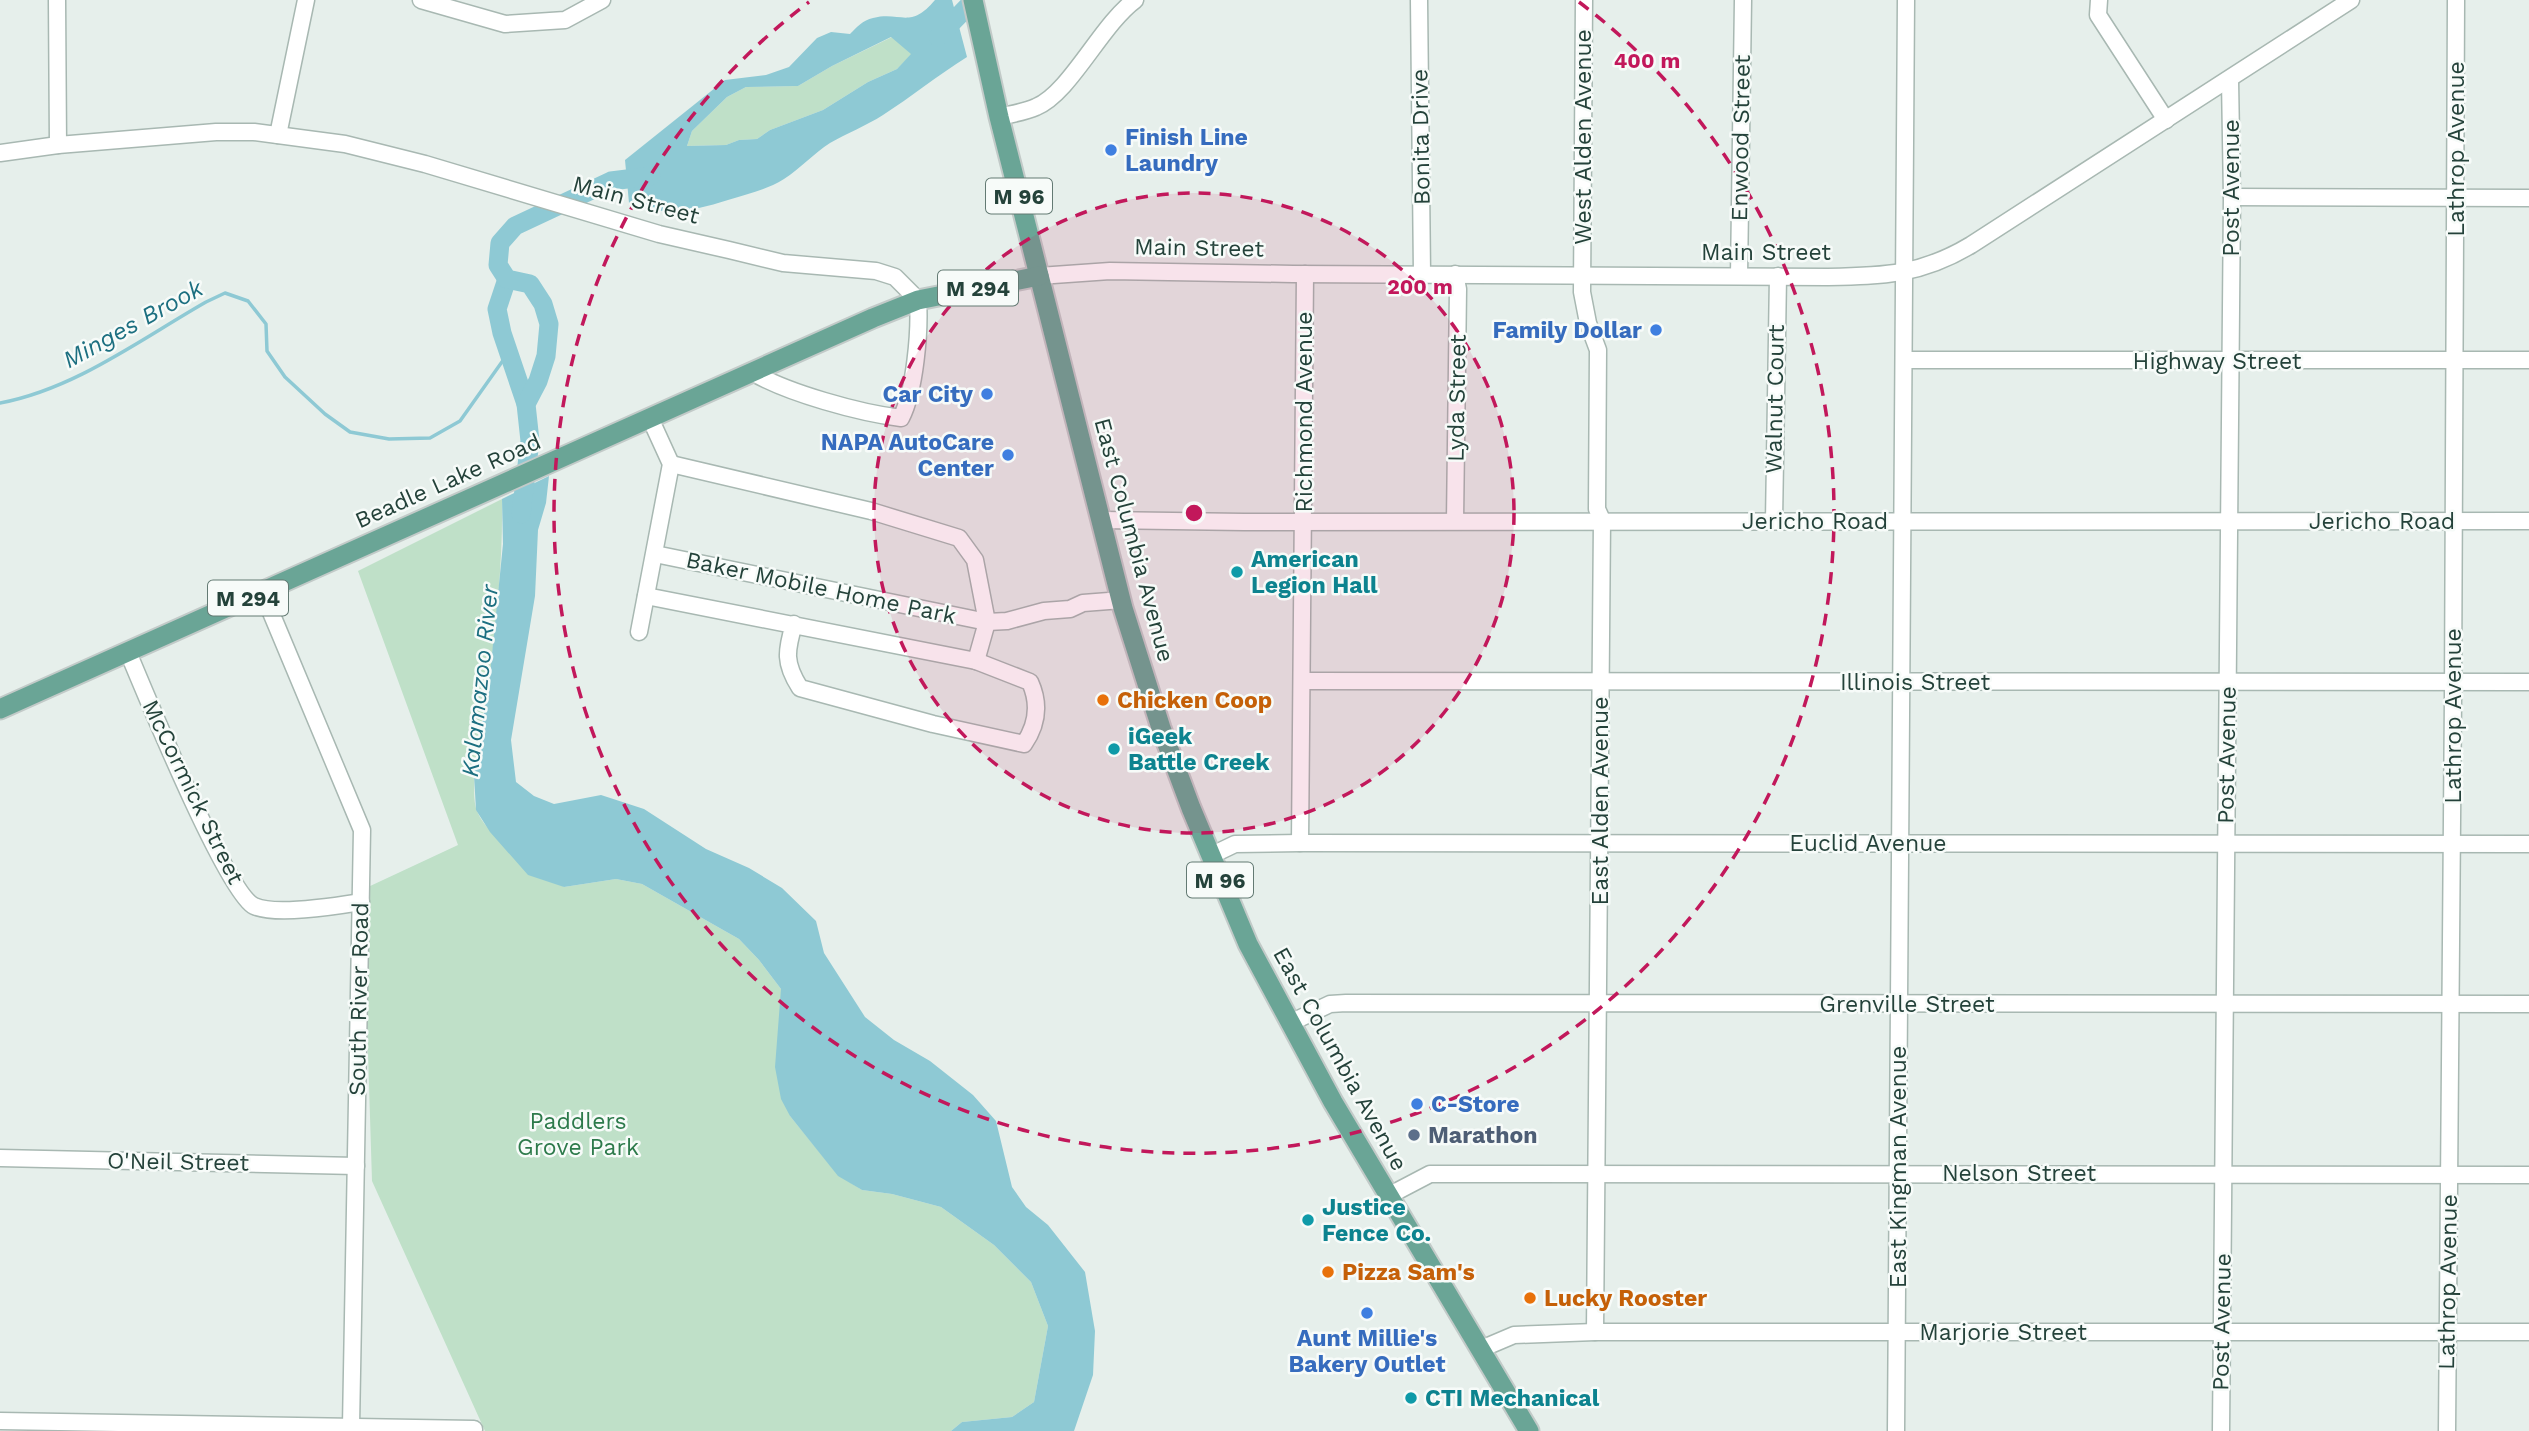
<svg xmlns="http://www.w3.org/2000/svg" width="2529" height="1431" font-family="'Work Sans',sans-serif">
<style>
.green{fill:#bfe0c8}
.water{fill:#8ec9d4;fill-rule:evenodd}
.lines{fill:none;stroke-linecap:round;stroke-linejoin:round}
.stream{stroke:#8ec9d4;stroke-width:3.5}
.river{stroke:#8ec9d4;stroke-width:19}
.minor-casing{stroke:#a8b8b2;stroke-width:19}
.major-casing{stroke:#c2cac8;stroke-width:23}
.minor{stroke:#fff;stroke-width:16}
.major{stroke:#6aa596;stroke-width:19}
.ring{fill:none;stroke:#c2185b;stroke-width:3.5;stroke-dasharray:12 9}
.shop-dot{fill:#3f7fe0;stroke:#f7fbf9;stroke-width:2.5}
.culture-dot{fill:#0f9aa8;stroke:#f7fbf9;stroke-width:2.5}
.food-dot{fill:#e8710a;stroke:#f7fbf9;stroke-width:2.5}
.service-dot{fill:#5c6f8a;stroke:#f7fbf9;stroke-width:2.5}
.labels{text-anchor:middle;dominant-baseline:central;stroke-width:5;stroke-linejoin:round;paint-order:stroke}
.shield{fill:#f7fbf9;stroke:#637a73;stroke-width:2}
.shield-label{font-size:21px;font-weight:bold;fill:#24423a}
.shop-label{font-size:23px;font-weight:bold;fill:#366cbe;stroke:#f7fbf9;text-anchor:end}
.street-label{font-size:23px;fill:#24423a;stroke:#f7fbf9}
.culture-label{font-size:23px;font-weight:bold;fill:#0d838f;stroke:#f7fbf9;text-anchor:start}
.food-label{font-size:23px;font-weight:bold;fill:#c56008;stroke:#f7fbf9;text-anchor:start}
.park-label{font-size:23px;fill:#2d7a4b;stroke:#f7fbf9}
.service-label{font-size:23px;font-weight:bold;fill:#4e5e75;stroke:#f7fbf9;text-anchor:start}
.water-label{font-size:24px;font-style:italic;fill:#1c6f80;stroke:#f7fbf9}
.centre{fill:#c2185b;stroke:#f7fbf9;stroke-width:3.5}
.ring-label{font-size:21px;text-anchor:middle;font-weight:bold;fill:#c2185b;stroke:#f7fbf9;stroke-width:5;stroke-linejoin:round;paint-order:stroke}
</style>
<rect width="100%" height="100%" fill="#e6efeb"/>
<g class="green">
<path d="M 892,37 L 912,54 L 897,69 L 868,82 L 823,110 L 770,130 L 757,139 L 739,140 L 726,145 L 687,146 L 692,131 L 727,97 L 746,87 L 798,86 L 832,66 Z"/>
<path d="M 502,499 C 503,557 497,616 490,674 C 486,703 467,787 477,811 C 487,838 540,869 564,887 L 616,879 L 642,884 L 739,939 L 759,960 L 781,989 L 790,1116 L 838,1175 L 862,1190 L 892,1194 L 941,1207 L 994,1245 L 1031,1282 L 1048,1326 L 1034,1402 L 1012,1417 L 962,1422 L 951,1431 L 485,1431 L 372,1181 L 366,988 L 368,887 L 458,845 L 358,571 Z"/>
</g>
<g class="water">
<path d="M 935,0 L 952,0 L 967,57 C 938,75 911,97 883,115 C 866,126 847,133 830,143 C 814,153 800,169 784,179 C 766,190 748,194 728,200 C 694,211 664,217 629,203 L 625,160 L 725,80 L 766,75 L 789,67 L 817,38 L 831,32 L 850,34 C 856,28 863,20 873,18 C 901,11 910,30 935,0 ZM 891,37 L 911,54 L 897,69 L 868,82 L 823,110 L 770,130 L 757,139 L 739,140 L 726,145 L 687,146 L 692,131 L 727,97 L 746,87 L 798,86 L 832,66 Z"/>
<path d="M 549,476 L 546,503 L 538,530 L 535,596 L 511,740 L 516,782 L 534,796 L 554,804 L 601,795 L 644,809 L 706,849 L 749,868 L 782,888 L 816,921 L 824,953 L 865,1017 L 894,1040 L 930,1061 L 973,1095 L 996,1121 L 1012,1187 L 1026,1207 L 1048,1225 L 1085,1272 L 1095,1331 L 1093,1375 L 1074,1431 L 951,1431 L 962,1422 L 1012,1417 L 1034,1402 L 1048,1326 L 1031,1282 L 994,1245 L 941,1207 L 892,1194 L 862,1190 L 838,1176 L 790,1116 L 781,1099 L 775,1067 L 781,989 L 759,960 L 739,939 L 642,884 L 616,879 L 564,887 L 528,875 L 490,832 L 476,810 L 474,775 L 490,674 L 503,544 L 502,499 Z"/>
</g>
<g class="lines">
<path class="stream" d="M 0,403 C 75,389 141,339 206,302 L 225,293 L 248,301 L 266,324 L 267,351 L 285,377 L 325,414 L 350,432 L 389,439 L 430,438 L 460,421 L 509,352"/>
<g class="river">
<path d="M 938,37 L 974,0"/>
<path d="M 507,279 L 497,309 L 502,333 L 526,404"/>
<path d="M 521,514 L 530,441 L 526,404 L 538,381 L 546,356 L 549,324 L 543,304 L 530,284 L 507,279 L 498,265 L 500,243 L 515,226 L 611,181 L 651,176"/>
</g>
<g class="minor-casing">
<g id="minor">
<path d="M 57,0 L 58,145"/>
<path d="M 421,0 L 505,24 L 565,20 L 602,0"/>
<path d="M 1419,0 L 1422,274"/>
<path d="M 1584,0 L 1582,292 L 1588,323 L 1598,350 L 1597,509 L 1602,520 L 1595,1332"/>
<path d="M 2099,0 L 2098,15 L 2166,120"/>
<path d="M 999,117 C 1011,114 1025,112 1036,107 C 1070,93 1101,25 1135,0"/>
<path d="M 278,135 L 306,0"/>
<path d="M 0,153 L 58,145 L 216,132 L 254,132 L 345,144 L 425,164 L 659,234 L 729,250 L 783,263 L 876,271 L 895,277 L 918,300 C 920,331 915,391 901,418 C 860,413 787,393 752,372"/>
<path d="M 2232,197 L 2529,198"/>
<path d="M 1455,274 L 1458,289 L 1455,521"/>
<path d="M 1039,276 L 1110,271 L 1293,274 L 1828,277 C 1884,276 1921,275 1971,245 L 2351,0"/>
<path d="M 1739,276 L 1743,0"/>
<path d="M 1905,360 L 2529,360"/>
<path d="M 671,464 L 871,511 L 959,538 L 975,560 L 987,622 L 976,661"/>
<path d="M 1101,520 L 1244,522 L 2529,521"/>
<path d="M 1774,521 L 1778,276"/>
<path d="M 655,554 L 987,622 L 1007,621 L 1044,611 L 1070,609 L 1083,603 L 1122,600"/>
<path d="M 262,591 L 362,830 L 351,1426"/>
<path d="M 646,596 L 976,661 L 1030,682 C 1040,704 1037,725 1024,744 L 933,724 L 800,688 C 784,663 786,651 794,624"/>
<path d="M 639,632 L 671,464 L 650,418"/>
<path d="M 128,652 C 144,690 227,893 254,906 C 276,916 336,906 361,902"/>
<path d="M 1302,681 L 2529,682"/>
<path d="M 1300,843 L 1305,274"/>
<path d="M 1210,856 L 1235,844 L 1300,843 L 2529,844"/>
<path d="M 1290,1023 L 1330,1004 L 1346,1003 L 2529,1004"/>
<path d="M 0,1158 L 356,1166"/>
<path d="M 1388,1196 L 1430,1174 L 2529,1175"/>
<path d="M 1481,1349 L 1514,1335 L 1595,1332 L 2529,1332"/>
<path d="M 0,1421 L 474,1429"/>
<path d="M 1896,1431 L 1906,0"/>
<path d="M 2221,1431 L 2232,197 L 2230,80"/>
<path d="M 2447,1431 L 2453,697 L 2456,0"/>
</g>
</g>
<g class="major-casing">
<g id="major">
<path d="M 973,0 L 999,117 L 1123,608 L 1161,728 L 1191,808 L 1248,944 L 1333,1102 L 1529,1431"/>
<path d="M 0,709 L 873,318 L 918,300 L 1039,276"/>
</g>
</g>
<use href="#minor" class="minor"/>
<use href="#major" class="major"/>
</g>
<circle cx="1194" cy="513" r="320" fill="#c2185b" fill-opacity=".12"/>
<g class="ring">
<circle cx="1194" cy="513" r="320"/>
<path d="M1579 2A640 640 0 1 1 809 2"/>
</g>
<g class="shop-dot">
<circle cx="1111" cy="150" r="7"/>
<circle cx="1656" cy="330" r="7"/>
<circle cx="987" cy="394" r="7"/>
<circle cx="1008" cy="455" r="7"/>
<circle cx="1417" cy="1104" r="7"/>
<circle cx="1367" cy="1313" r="7"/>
</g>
<g class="culture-dot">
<circle cx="1237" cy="572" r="7"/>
<circle cx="1114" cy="749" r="7"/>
<circle cx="1308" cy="1220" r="7"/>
<circle cx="1411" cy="1398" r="7"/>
</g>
<g class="food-dot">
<circle cx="1103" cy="700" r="7"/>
<circle cx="1328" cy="1272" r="7"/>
<circle cx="1530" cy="1298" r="7"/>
</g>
<circle class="service-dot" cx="1414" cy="1135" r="7"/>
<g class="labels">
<g class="shield">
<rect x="986" y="178.5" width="66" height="35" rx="5"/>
<rect x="938" y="270.5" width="80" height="35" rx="5"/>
<rect x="208" y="580.5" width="80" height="35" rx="5"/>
<rect x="1187" y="862.5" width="66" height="35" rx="5"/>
</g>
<g class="shield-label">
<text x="1019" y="196">M 96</text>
<text x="978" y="288">M 294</text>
<text x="248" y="598">M 294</text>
<text x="1220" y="880">M 96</text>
</g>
<g class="shop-label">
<text x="1125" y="137" text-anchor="start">Finish Line<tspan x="1125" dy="26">Laundry</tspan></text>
<text x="1642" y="330">Family Dollar</text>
<text x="973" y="394">Car City</text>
<text x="994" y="442">NAPA AutoCare<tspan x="994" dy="26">Center</tspan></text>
<text x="1431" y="1104" text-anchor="start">C-Store</text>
<text x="1367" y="1338" text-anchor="middle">Aunt Millie's<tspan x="1367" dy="26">Bakery Outlet</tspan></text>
</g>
<g class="street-label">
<text transform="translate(1421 137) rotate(-91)">Bonita Drive</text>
<text transform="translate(1583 137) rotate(-90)">West Alden Avenue</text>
<text transform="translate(1741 138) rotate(-89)">Enwood Street</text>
<text transform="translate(2456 149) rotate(-90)">Lathrop Avenue</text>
<text transform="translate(2231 188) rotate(-90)">Post Avenue</text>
<text transform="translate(636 200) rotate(15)">Main Street</text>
<text transform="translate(1199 248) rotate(1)">Main Street</text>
<text x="1766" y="252">Main Street</text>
<text x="2217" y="361">Highway Street</text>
<text transform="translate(1457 398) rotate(-89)">Lyda Street</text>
<text transform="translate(1775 399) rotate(-89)">Walnut Court</text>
<text transform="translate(1304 412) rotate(-90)">Richmond Avenue</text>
<text transform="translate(448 481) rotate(-24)">Beadle Lake Road</text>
<text x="1815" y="521">Jericho Road</text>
<text x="2382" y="521">Jericho Road</text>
<text transform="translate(1134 540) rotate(75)">East Columbia Avenue</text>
<text transform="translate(821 588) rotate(12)">Baker Mobile Home Park</text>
<text x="1915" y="682">Illinois Street</text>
<text transform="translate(2453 716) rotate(-90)">Lathrop Avenue</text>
<text transform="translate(2227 755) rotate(-89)">Post Avenue</text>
<text transform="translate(193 792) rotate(64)">McCormick Street</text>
<text transform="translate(1600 801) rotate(-90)">East Alden Avenue</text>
<text x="1868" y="843">Euclid Avenue</text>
<text transform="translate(359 999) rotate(-89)">South River Road</text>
<text x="1907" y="1004">Grenville Street</text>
<text transform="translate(1340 1059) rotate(61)">East Columbia Avenue</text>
<text transform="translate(178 1162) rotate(1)">O'Neil Street</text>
<text transform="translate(1898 1167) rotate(-90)">East Kingman Avenue</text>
<text x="2019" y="1173">Nelson Street</text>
<text transform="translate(2448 1282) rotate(-89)">Lathrop Avenue</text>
<text transform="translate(2222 1322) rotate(-89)">Post Avenue</text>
<text x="2003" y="1332">Marjorie Street</text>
</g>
<g class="culture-label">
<text x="1251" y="559">American<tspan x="1251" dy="26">Legion Hall</tspan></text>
<text x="1128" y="736">iGeek<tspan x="1128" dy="26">Battle Creek</tspan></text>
<text x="1322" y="1207">Justice<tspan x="1322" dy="26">Fence Co.</tspan></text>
<text x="1425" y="1398">CTI Mechanical</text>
</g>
<g class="food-label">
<text x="1117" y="700">Chicken Coop</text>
<text x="1342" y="1272">Pizza Sam's</text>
<text x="1544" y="1298">Lucky Rooster</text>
</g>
<g class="park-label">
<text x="578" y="1121">Paddlers<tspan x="578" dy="26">Grove Park</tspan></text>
</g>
<g class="service-label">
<text x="1428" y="1135">Marathon</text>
</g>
<g class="water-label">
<text transform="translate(133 324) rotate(-29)">Minges Brook</text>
<text transform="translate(480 681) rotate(-84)">Kalamazoo River</text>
</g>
</g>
<circle cx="1194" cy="513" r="10" class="centre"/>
<g class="ring-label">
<text x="1647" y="68">400 m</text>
<text x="1420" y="294">200 m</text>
</g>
</svg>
